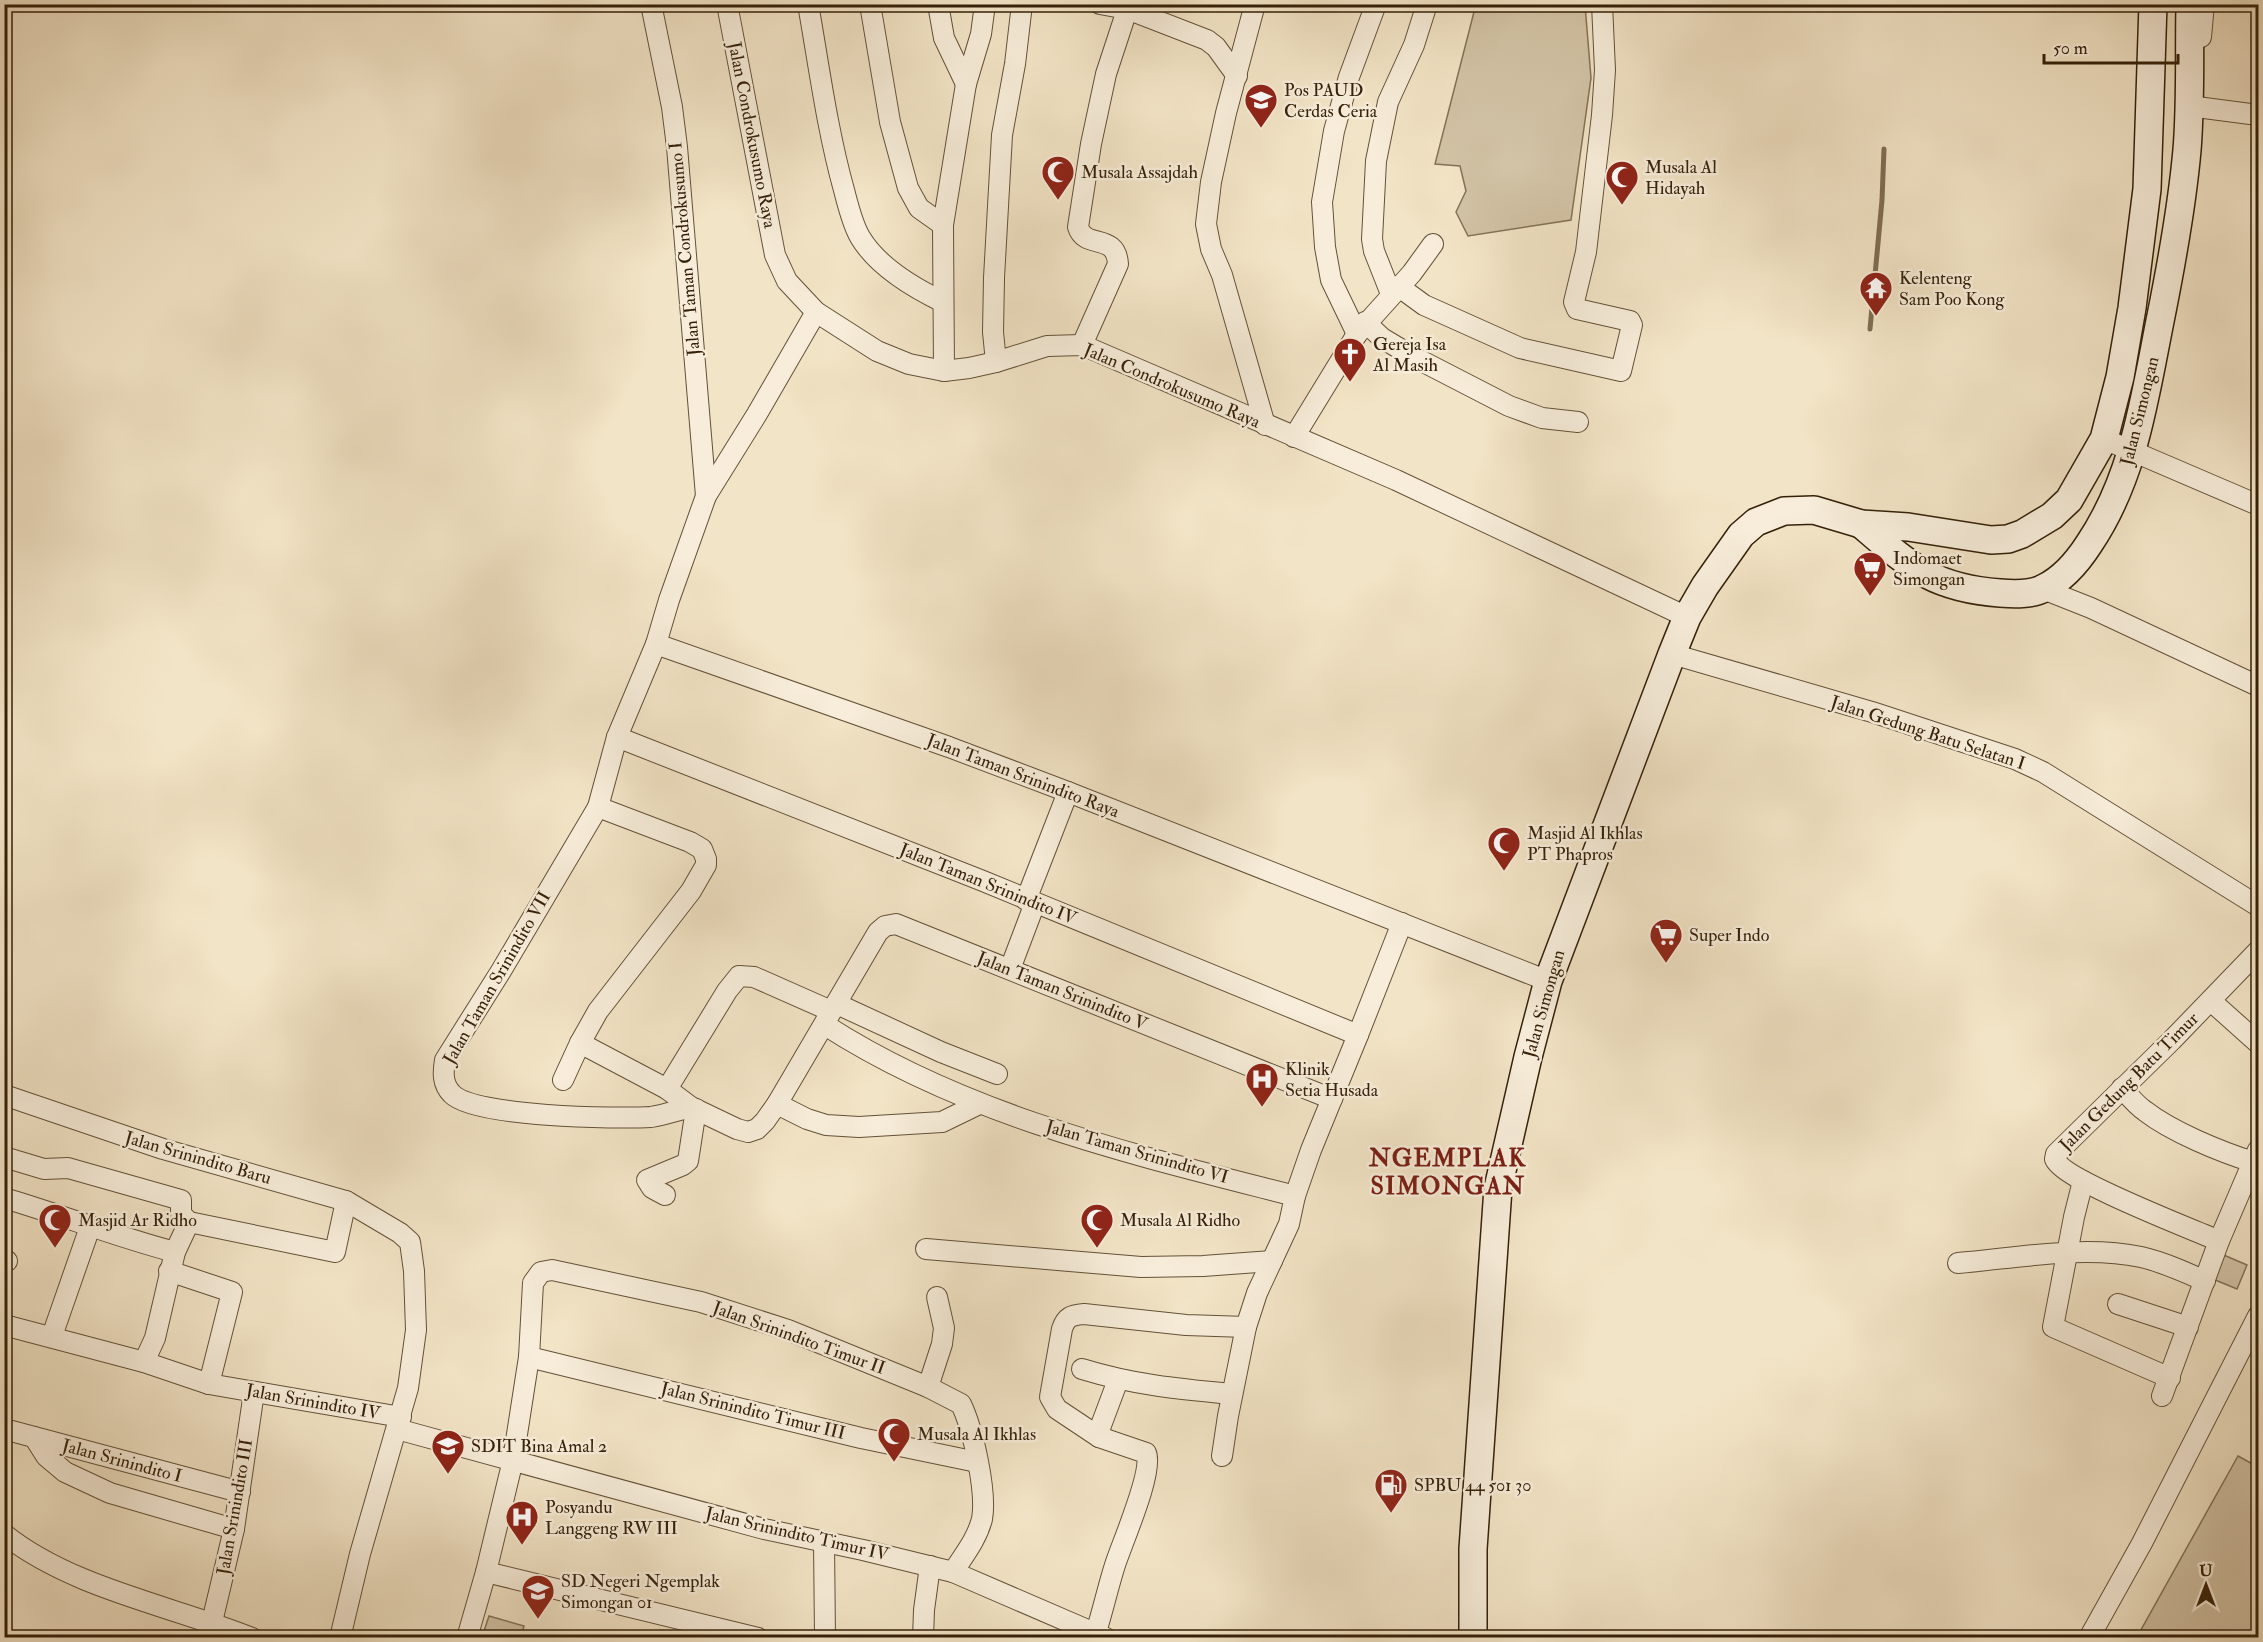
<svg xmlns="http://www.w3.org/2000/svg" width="2263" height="1642" font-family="'IM FELL Double Pica',serif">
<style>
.green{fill:#d2c3a6;stroke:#847258;stroke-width:1.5}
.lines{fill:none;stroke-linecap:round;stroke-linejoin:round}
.stream{stroke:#806d54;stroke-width:5}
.street-casing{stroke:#645138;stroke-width:22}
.secondary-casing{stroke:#352009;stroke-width:30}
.street{stroke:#f7edda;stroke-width:20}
.secondary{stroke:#f7edda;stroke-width:27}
.labels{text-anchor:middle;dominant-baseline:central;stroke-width:5;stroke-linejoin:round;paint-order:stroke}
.poi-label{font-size:18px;fill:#352009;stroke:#f7edda;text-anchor:start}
.street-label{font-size:18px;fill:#352009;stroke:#f7edda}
.district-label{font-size:24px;font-weight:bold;letter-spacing:1.5px;fill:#7a1f14;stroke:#f7edda}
</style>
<rect width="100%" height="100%" fill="#f2e4c6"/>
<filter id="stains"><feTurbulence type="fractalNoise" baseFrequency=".00333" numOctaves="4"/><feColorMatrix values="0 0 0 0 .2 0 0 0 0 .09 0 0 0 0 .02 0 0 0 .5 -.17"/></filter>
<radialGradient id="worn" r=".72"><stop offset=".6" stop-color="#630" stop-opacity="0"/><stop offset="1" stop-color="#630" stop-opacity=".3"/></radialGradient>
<g class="green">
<path d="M 1476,4 L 1585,5 L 1591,78 L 1571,220 L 1468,236 L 1456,212 L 1466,191 L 1460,166 L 1435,164 Z"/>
<path d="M 2219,1253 L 2247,1265 L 2237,1289 L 2208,1277 Z"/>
<path d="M 2238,1456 L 2258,1467 L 2258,1637 L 2137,1637 Z"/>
<path d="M 489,1616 L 524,1626 L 521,1637 L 482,1637 Z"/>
</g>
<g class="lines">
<path class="stream" d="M 1870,329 L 1882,200 L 1884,149"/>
<g class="street-casing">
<g id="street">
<path d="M 651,4 L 672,107 L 677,147 L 706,496"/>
<path d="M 727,4 L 775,255 L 787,281 L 816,312 L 877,351 L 909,364 L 944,371 L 969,368 L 996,362 L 1047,346 L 1082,345 L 1396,480 L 1687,617"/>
<path d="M 808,4 C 819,66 827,129 844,190 C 848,205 852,223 860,237 C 877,266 914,288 943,302"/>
<path d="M 870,4 L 890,122 L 908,188 L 919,208 L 943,225"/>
<path d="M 938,4 L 944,38 L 966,84"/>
<path d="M 1100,4 L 1127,9 L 1207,40 L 1216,47 L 1237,76"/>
<path d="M 1255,4 L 1226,113 L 1211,182 L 1206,224 L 1211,249 L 1222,275 L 1265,425"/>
<path d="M 2201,37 L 2204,4"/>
<path d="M 2189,106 L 2258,115"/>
<path d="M 1398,286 L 1424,305 L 1520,348 L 1621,371 L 1632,325 L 1630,321 L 1577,309 L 1574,302 L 1586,252 L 1602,115 L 1605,70 L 1602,4"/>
<path d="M 1391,294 L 1374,251 L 1372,239 L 1376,161 L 1388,102 L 1414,45 L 1427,4"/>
<path d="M 1365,322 L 1382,338 L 1412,356 L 1509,406 L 1542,418 L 1578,422"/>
<path d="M 1357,334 L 1331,280 L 1325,247 L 1322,202 L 1334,131 L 1349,77 L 1376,4"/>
<path d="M 1082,345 L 1118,264 C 1116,232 1085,250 1078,227 L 1091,144 L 1106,74 L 1129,4"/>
<path d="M 996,362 L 993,332 L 994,278 L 1002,135 L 1015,64 L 1022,4"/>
<path d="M 944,371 L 943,225 L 966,84 L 981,34 L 985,4"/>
<path d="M 1294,437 L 1357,334 L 1412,273 L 1433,244"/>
<path d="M 2104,439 L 2258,505"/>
<path d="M 2043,589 L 2091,608 L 2258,686"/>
<path d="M 656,644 L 949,747 L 1068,792 L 1548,981"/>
<path d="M 1672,654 L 1872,712 L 2015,759 L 2043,772 L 2258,906"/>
<path d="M 617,737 L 983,881 L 1358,1035"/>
<path d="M 1026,900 L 1068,792"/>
<path d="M 1010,969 L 1035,903"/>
<path d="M 2211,1001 L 2258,1043"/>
<path d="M 837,1004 L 941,1052 L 997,1074"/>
<path d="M 825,1025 C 966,1116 1135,1155 1295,1196"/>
<path d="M 580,1043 L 667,1089 L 691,1107 L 737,1129 L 748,1132 L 757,1129 L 765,1121 L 777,1104 L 878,932 L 885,926 L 896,924 L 1332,1099"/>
<path d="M 563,1080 L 580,1043 L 598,1011 L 691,891 L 706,865 L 706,859 L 702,849 L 690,842 L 598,807"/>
<path d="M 2122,1088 C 2129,1096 2136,1105 2145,1111 C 2172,1132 2221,1152 2253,1162"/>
<path d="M 667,1089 L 727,991 L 739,976 L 754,977 L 831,1011"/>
<path d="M 4,1095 L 163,1149 L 346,1201 L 400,1233 L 410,1242 L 414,1271 L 416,1330 L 408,1388 L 360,1554 L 340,1638"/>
<path d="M 777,1104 L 807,1119 L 826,1125 L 859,1127 L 942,1122 L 979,1104"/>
<path d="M 691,1107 C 678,1110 664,1115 651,1117 C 617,1119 474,1117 452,1094 C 442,1084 443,1072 445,1060 L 501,971 L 598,807 L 617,737 L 656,644 L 669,600 L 706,496 L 757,414 L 816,312"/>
<path d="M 4,1157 L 44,1169 L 68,1168 L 181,1200 L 181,1214 L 189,1222 L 335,1252 L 346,1201"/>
<path d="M 2083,1181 L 2074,1217 L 2053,1327 L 2170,1378"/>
<path d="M 665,1195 L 652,1188 L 647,1180 L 683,1165 L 688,1161 L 696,1109"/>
<path d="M 4,1198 C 62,1215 117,1237 175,1252"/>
<path d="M 2219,1241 C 2192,1229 2063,1180 2055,1159 L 2056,1154 L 2172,1040 L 2258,951"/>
<path d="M 926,1249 L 1141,1267 L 1203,1266 L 1272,1261"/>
<path d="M 4,1260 L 7,1261"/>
<path d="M 1958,1263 C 2017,1258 2083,1245 2141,1257 C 2163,1262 2185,1272 2205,1281"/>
<path d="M 169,1271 L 232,1292 L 209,1384"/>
<path d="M 2118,1304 L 2188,1327"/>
<path d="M 4,1325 L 144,1362 L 209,1384 L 401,1417"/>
<path d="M 52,1336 L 90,1227"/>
<path d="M 529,1357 L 861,1438 L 977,1462"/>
<path d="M 144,1362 L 155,1338 L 175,1252 L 189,1222"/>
<path d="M 1082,1369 C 1134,1385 1179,1389 1232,1394"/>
<path d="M 928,1387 L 942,1344 L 944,1328 L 937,1297"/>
<path d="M 2162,1396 L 2219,1241 L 2258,1150"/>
<path d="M 4,1429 L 240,1492"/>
<path d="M 397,1429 L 764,1529 L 863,1550 L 953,1572 L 1106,1638"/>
<path d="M 34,1437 L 46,1456 L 65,1472 L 110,1493 L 234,1529"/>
<path d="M 1099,1437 L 1057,1409 L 1050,1397 L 1062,1329 C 1066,1317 1071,1315 1084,1314 L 1186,1325 L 1246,1327"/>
<path d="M 1222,1456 L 1228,1416 L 1246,1327 L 1257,1293 L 1289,1224 L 1295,1196 L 1311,1150 L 1358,1035 L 1402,923"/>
<path d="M 4,1534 C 71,1588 173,1606 252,1638"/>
<path d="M 824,1542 L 825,1638"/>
<path d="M 486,1572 L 758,1638"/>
<path d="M 212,1622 L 234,1529 L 254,1392"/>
<path d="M 1096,1632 C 1103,1610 1108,1587 1115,1565 C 1122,1543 1154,1471 1146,1453 L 1099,1437 L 1100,1428 L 1118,1380"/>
<path d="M 467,1638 L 486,1572 L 513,1460 L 529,1357 L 533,1283 L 541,1272 L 552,1270 L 701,1302 L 788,1330 L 928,1387 L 961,1404 C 973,1429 987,1492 982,1519 C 977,1539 964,1555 953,1572"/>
<path d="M 923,1638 L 924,1610 L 930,1566"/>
<path d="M 2089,1638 L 2142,1543 L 2258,1316"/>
</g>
</g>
<g class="secondary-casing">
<g id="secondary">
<path d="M 1861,524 C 1910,566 1932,588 2000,593 C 2013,594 2032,595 2044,588 C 2063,579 2078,561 2089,544 C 2135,476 2145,395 2161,316 C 2172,261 2182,206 2187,150 C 2191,102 2189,53 2190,4"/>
<path d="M 1473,1638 L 1473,1549 L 1498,1188 L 1528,1057 L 1548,981 L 1672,654 L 1687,617 L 1705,586 L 1741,535 L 1756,522 L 1784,511 L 1814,510 L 1861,524 L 1908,527 L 1991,540 L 2008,539 L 2022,534 L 2052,516 L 2069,500 L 2104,439 L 2120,377 L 2132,308 L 2147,189 L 2153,4"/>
</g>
</g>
<use href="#street" class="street"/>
<use href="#secondary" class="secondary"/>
</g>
<defs>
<g id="school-pin" transform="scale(1.725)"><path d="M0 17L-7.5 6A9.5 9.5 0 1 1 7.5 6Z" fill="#8f2418" stroke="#f7edda"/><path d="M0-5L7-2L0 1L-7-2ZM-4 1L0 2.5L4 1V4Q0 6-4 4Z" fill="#fff"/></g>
<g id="mosque-pin" transform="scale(1.725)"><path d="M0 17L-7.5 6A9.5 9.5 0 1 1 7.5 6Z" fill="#8f2418" stroke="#f7edda"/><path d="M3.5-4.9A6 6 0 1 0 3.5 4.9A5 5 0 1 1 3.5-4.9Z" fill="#fff"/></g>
<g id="temple-pin" transform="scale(1.725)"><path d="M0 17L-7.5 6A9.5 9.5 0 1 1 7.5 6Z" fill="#8f2418" stroke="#f7edda"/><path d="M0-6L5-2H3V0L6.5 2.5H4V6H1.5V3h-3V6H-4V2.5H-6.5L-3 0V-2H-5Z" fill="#fff"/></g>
<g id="church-pin" transform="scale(1.725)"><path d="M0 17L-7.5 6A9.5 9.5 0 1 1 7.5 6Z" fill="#8f2418" stroke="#f7edda"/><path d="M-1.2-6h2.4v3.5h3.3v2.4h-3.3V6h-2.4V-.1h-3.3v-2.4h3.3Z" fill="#fff"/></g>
<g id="supermarket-pin" transform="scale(1.725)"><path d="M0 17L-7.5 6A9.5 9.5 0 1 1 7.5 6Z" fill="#8f2418" stroke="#f7edda"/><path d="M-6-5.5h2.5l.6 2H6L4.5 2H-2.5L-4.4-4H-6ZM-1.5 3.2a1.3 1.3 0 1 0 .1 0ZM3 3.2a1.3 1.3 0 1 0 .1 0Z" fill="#fff"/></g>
<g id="hospital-pin" transform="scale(1.725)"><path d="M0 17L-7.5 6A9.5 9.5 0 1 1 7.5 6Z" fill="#8f2418" stroke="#f7edda"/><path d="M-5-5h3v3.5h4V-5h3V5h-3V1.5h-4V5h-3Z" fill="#fff"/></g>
<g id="fuel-pin" transform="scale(1.725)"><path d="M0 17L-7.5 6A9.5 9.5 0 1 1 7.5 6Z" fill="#8f2418" stroke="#f7edda"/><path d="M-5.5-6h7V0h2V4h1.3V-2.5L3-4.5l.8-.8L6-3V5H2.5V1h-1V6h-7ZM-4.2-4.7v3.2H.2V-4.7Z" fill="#fff"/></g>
</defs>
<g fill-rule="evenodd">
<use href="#school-pin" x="1261" y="100"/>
<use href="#mosque-pin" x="1058" y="172"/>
<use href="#mosque-pin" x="1622" y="177"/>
<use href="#temple-pin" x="1876" y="288"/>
<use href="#church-pin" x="1350" y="354"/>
<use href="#supermarket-pin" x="1870" y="568"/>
<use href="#mosque-pin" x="1504" y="843"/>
<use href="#supermarket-pin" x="1666" y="935"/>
<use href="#hospital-pin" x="1262" y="1079"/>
<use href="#mosque-pin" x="55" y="1220"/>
<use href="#mosque-pin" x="1097" y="1220"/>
<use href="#mosque-pin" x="894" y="1434"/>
<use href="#school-pin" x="448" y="1446"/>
<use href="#fuel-pin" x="1391" y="1485"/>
<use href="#hospital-pin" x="522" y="1517"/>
<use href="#school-pin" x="538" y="1591"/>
</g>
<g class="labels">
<g class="poi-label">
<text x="1284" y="90">Pos PAUD<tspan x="1284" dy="21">Cerdas Ceria</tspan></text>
<text x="1645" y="167">Musala Al<tspan x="1645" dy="21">Hidayah</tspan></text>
<text x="1081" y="172">Musala Assajdah</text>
<text x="1899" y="278">Kelenteng<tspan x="1899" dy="21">Sam Poo Kong</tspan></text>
<text x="1373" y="344">Gereja Isa<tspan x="1373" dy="21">Al Masih</tspan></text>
<text x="1893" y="558">Indomaet<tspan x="1893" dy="21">Simongan</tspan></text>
<text x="1527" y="833">Masjid Al Ikhlas<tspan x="1527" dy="21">PT Phapros</tspan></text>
<text x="1689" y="935">Super Indo</text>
<text x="1285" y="1069">Klinik<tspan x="1285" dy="21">Setia Husada</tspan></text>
<text x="78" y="1220">Masjid Ar Ridho</text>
<text x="1120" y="1220">Musala Al Ridho</text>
<text x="917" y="1434">Musala Al Ikhlas</text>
<text x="471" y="1446">SDIT Bina Amal 2</text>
<text x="1414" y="1485">SPBU 44 501 30</text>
<text x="545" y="1507">Posyandu<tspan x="545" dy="21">Langgeng RW III</tspan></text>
<text x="561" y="1581">SD Negeri Ngemplak<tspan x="561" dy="21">Simongan 01</tspan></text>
</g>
<g class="street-label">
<text transform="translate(752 135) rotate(79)">Jalan Condrokusumo Raya</text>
<text transform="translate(685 249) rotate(-95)">Jalan Taman Condrokusumo I</text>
<text transform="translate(1172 386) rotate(23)">Jalan Condrokusumo Raya</text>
<text transform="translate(2140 411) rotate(-76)">Jalan Simongan</text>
<text transform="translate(1928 733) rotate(18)">Jalan Gedung Batu Selatan I</text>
<text transform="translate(1023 776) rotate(21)">Jalan Taman Srinindito Raya</text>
<text transform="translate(988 884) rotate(22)">Jalan Taman Srinindito IV</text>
<text transform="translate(497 978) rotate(-60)">Jalan Taman Srinindito VII</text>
<text transform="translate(1062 991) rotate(22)">Jalan Taman Srinindito V</text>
<text transform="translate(1544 1004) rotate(-74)">Jalan Simongan</text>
<text transform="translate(2129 1082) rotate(-45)">Jalan Gedung Batu Timur</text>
<text transform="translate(1137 1152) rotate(16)">Jalan Taman Srinindito VI</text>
<text transform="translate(198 1158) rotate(16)">Jalan Srinindito Baru</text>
<text transform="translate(799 1338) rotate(20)">Jalan Srinindito Timur II</text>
<text transform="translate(313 1402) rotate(10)">Jalan Srinindito IV</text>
<text transform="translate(753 1411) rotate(14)">Jalan Srinindito Timur III</text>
<text transform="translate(122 1461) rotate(15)">Jalan Srinindito I</text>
<text transform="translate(235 1507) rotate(-80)">Jalan Srinindito III</text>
<text transform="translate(797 1534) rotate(13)">Jalan Srinindito Timur IV</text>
</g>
<g class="district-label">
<text x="1448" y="1158">NGEMPLAK<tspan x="1448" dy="28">SIMONGAN</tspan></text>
</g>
</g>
<rect width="2263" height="1642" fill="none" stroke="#f2e4c6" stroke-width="24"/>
<rect x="6" y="6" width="2251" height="1630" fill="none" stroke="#352009" stroke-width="3"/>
<rect x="12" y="12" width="2239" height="1618" fill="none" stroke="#352009" stroke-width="1.5"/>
<g transform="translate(2206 1585)" stroke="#f7edda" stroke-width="4.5" paint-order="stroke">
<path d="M0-4.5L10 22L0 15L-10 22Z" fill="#352009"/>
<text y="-9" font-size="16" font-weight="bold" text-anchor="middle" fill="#352009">U</text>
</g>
<path d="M2044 54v9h134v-9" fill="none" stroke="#352009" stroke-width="3"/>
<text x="2053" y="54" font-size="18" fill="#352009" stroke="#f7edda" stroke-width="4.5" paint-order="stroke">50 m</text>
<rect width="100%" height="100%" filter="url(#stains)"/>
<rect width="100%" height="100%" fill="url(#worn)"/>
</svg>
